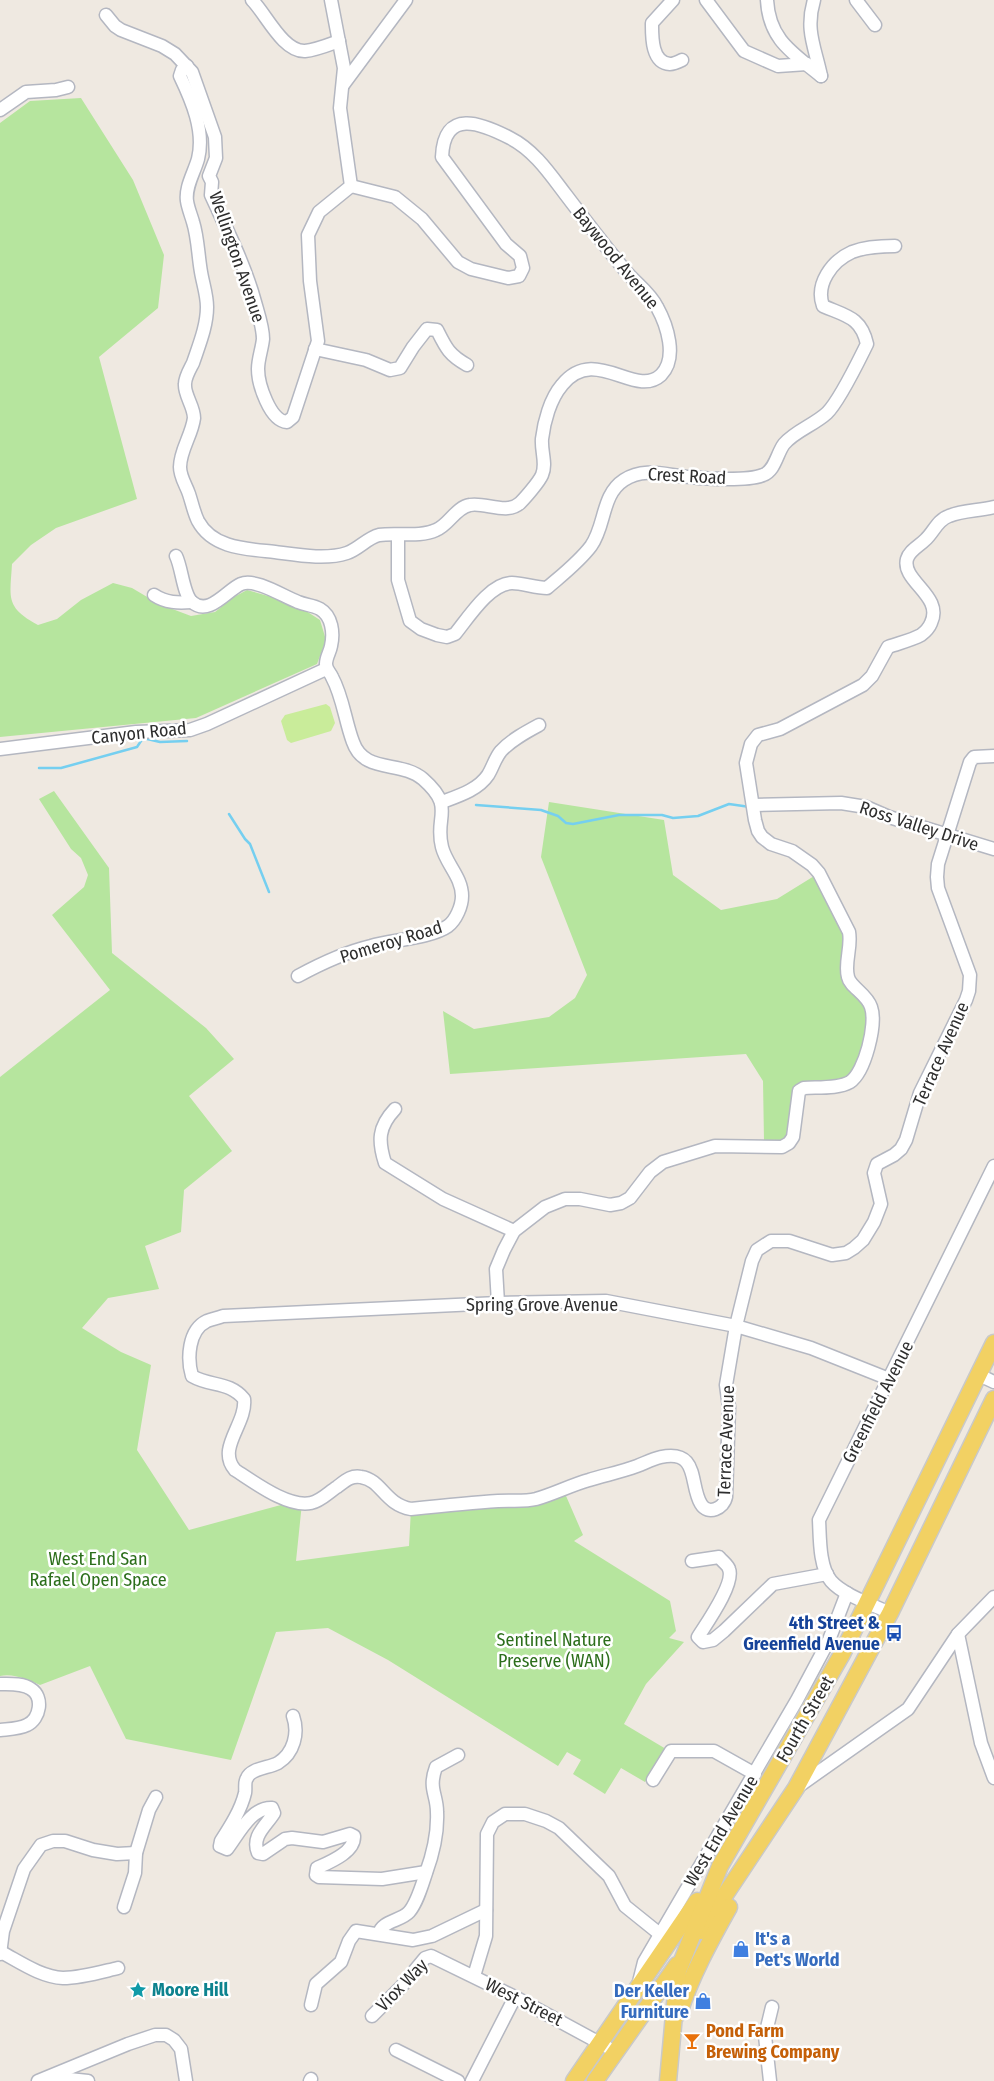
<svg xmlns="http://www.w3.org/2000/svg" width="994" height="2081" font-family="'Fira Sans Condensed',sans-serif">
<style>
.green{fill:#b6e59e}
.pitch{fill:#c9ec9a}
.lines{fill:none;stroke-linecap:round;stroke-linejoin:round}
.stream{stroke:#75cff0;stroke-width:2.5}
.minor-casing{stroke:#b4b7c1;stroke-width:15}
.major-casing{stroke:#c9c9c9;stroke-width:19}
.minor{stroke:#fff;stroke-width:12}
.major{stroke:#f2d163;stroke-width:16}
.labels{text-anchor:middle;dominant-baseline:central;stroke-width:5;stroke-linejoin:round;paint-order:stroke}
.street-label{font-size:18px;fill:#2e2e2e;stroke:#fff}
.park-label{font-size:18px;fill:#2c6e1b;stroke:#fff}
.transit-label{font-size:18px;font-weight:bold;fill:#164399;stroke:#fff;text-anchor:end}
.shop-label{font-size:18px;font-weight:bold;fill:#366cbe;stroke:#fff;text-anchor:start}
.culture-label{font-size:18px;font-weight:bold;fill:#0d838f;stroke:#fff;text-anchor:start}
.food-label{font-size:18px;font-weight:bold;fill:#c56008;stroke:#fff;text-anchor:start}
</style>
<rect width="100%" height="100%" fill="#efe9e1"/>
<g class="green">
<path d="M 81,98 L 133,180 L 164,255 L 158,308 L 99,357 L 137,499 L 56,528 L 31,545 L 12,564 C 10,598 5,607 38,625 L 57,619 L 81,600 L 113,583 L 132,588 L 159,604 L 191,616 L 215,612 L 234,597 L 247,590 L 275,598 L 303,609 L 320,620 L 326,640 L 317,664 L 196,718 L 0,737 L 0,123 L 30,101 Z"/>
<path d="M 54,791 L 109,868 L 112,953 L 206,1028 L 234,1059 L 189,1096 L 232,1151 L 184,1190 L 181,1232 L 145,1246 L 159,1289 L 108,1298 L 82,1328 L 121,1352 L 151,1365 L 137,1450 L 189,1530 L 292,1502 L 302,1503 L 296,1561 L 409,1546 L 411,1509 L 496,1501 L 563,1489 L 583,1535 L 574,1541 L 670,1601 L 676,1631 L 669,1638 L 684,1642 L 646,1684 L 624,1724 L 666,1749 L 645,1782 L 621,1768 L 605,1794 L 573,1774 L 581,1760 L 567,1752 L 558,1766 L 388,1660 L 328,1628 L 276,1632 L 231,1760 L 126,1739 L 90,1666 L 40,1685 C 28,1680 14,1673 0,1676 L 0,1077 L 110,990 L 52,915 L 84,887 L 88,875 L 81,858 L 71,849 L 39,799 Z"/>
<path d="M 549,802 L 664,820 L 673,875 L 721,910 L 777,899 L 819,873 L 851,941 L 847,974 L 873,1017 L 851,1082 L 804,1088 L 789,1143 L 764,1141 L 763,1081 L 746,1054 L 450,1074 L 443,1011 L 474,1029 L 549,1017 L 575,998 L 587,975 L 541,857 Z"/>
</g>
<path class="pitch" d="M 326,704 L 330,707 L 335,723 L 331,731 L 291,743 L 287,740 L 281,721 L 285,715 Z"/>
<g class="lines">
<g class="stream">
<path d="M 39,768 L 61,768 L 137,747 L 143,738 L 160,742 L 187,741"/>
<path d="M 476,805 L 541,810 L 558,816 L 566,823 L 573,824 L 619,815 L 662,815 L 673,818 L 698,816 L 729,804 L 750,807"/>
<path d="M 229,814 L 245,839 L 250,844 L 269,892"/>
</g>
<g class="minor-casing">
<g id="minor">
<path d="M 252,0 C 266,14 283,52 305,51 C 316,50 328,45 339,41"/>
<path d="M 673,0 L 652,23 C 652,35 651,63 670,64 C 673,64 678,62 682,60"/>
<path d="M 706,0 L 744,51 L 778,66 L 807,64"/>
<path d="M 767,0 C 769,40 793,53 821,76"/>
<path d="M 814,0 C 805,30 815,47 821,76"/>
<path d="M 856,0 L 875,25"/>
<path d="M 106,15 L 115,26 L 121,30 L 162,46 L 175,54 L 192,72 L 215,137 L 216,158 L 209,176 L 212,182 L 211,195 C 227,230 245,265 255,302 C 258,313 263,327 263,339 C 262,349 258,359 258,369 C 258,384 270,421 287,422 L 293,417 L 318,341 L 310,281 L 308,235 L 319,212 L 351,186 L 340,108 L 344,68 L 331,0"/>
<path d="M 187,66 L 182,70 L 180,76 C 192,101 205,131 198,159 C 194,173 185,187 187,201 C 188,208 191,215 193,222 C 198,238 198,255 201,272 C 203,284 207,295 207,307 C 207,326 199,345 193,363 C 190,369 185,377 185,384 C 184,395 194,406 194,418 C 192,435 180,450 180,467 C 180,477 186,485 189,494 C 192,503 194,513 198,521 C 213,549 248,549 275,552 C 298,555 326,560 347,553 C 359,549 367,538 379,535 C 397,532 419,538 436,530 C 449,525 456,507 470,505 C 485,502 507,515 520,503 C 525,498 539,482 542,475 C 547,464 541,452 542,439 C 544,422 550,399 562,385 C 595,344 635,399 661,375 C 678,358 667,325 657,307 C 650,292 634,282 624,269 C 604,245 585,220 566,195 C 550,174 534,150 510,138 C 481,123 444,108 442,157 L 506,244 L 520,256 L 523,268 L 519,276 L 508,278 L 471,269 L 458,262 L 422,219 L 395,197 L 351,186"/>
<path d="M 343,85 L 406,0"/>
<path d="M 0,110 L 26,92 L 56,90 L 68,87"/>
<path d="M 315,349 L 366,360 L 390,370 L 400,368 L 413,347 L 427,329 L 437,330 C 446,348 449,355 467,365"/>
<path d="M 398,535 L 398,580 L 410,621 L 421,629 L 437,635 L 447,637 L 455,634 C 468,618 490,583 512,583 C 523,583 535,588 547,588 C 562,575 579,562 591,546 C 606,525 601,495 624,480 C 645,466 668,476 691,477 C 707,479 749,481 763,475 C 775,471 777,453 784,444 C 795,431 814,425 827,413 C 840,400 858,362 867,344 C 861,317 846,316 823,306 C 815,284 832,261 852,252 C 865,247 880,246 895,246"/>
<path d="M 176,556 C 182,568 183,594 192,602 C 209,617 227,590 241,584 C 256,578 284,597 298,602 C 305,605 313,605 320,609 C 332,616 334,633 331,646 C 330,652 326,657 326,664 C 326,670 330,672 332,677 C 343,697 345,721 353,742 C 364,774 401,760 423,779 C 456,808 434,816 442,847 C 446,864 462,877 462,896 C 462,906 456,920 448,926 C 431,938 392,940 371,946 C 346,952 320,964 298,976"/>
<path d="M 154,595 C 166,603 178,603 192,602"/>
<path d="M 0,749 L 136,732 L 190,730 L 207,724 L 326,669"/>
<path d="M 442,802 C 458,796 478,790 488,775 C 493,767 495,758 501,751 C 511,740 526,732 539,725"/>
<path d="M 754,805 L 841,803 L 866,807 L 889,817 L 994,849"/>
<path d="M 395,1109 C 378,1127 378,1141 385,1163 L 443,1199 L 514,1231"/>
<path d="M 498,1303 L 496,1269 L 504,1250 L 514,1231 L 545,1207 L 565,1199 L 580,1199 L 610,1205 L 621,1203 L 630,1198 L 650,1172 L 663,1162 L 715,1146 L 782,1147 L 789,1143 L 793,1137 L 799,1091 L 804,1088 C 817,1087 838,1089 850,1082 C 865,1072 877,1024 871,1007 C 867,994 850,987 848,977 C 844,963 852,947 849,932 L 819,873 L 812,865 L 792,851 L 771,844 L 762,837 L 758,831 L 755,820 L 746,763 L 751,744 L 758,735 L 780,729 L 863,685 L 872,676 L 888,647 C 899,643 912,640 921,635 C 925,632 929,628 931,623 C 944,596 901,581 907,559 C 909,551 919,546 925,540 C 934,532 937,520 949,516 C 963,510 979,511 994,507"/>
<path d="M 979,1375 L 994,1382"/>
<path d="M 889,1379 L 811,1348 L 736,1326 L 606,1301 L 498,1303 L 223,1316 C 218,1318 212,1319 207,1321 C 188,1330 187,1359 192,1376 C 211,1387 229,1381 244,1399 C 247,1424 216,1448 235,1470 C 254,1482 288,1508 311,1503 C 321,1501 329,1492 337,1487 C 345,1481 351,1475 361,1477 C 382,1480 384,1504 411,1509 C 440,1506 469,1503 498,1501 C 510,1500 524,1502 536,1499 C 554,1494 571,1485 589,1480 C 605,1475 621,1472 637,1466 C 645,1463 652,1459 661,1457 C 700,1449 689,1485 701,1504 C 708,1516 724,1508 726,1497 L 729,1407 L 726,1385 L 736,1326 L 752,1261 L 757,1250 L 771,1241 L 789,1241 L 832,1255 L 846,1253 L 854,1248 L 863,1240 L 874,1222 L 881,1204 L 874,1173 L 877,1164 L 894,1155 L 901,1149 L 906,1140 L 920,1093 L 966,1000 L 969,991 L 970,975 L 938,888 L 937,877 L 938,864 L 970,762 L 974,757 L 994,756"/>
<path d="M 692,1561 L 719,1557 C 722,1561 728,1565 729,1569 C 735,1584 706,1624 698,1637 L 703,1642 L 713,1640 L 724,1631 L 773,1584 L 827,1574"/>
<path d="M 890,1613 C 873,1605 843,1595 831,1581 C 819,1567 820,1537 819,1520 L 994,1166"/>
<path d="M 958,1634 L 981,1743 L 994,1778"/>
<path d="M 0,1684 C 9,1684 23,1683 31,1689 C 44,1697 40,1719 27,1725 C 19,1729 9,1729 0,1730"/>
<path d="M 293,1716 C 299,1733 294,1753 278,1763 C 269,1768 251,1768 247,1778 C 244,1782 246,1788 245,1793 C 241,1810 230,1827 221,1841 L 220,1846 L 227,1849 C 238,1835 251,1807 272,1808 L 274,1813 C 266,1826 251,1836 258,1853 L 263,1854 L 285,1839 L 292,1838 L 323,1842 L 350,1834 L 354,1836 C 355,1852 330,1862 317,1868 L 316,1875 L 319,1877 L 382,1879 L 426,1872"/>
<path d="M 653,1780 L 671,1751 L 714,1751 L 755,1774"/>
<path d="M 796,1788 L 908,1709 L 958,1634 L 994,1597"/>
<path d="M 124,1907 L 135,1873 L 136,1853 L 149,1810 L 156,1797"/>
<path d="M 379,1934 C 381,1921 401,1921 409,1912 C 417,1903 422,1885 426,1873 C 433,1854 438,1833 437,1812 C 437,1794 428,1789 436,1767 L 458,1755"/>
<path d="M 1,1952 C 20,1962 41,1977 63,1978 C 81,1978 101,1972 118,1968"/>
<path d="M 0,1954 L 3,1931 L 24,1869 L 41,1845 L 53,1841 L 65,1841 L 93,1850 L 117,1854 L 136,1853"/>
<path d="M 474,1976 L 486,1936 L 487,1834 L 493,1822 L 505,1814 L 525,1814 L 546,1821 L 559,1828 L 609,1876 L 625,1906 L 666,1939"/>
<path d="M 639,1982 L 644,1962 L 797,1700 L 829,1640 L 847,1593"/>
<path d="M 311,2005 L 316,1984 L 341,1962 L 349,1941 L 356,1931 L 413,1940 L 432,1936 L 486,1910"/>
<path d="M 372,2016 L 401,1987 L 425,1958 L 431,1956 L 515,1997 L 607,2047"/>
<path d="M 396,2050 L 458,2081"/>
<path d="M 50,2077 L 88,2081"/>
<path d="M 38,2081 L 128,2044 L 155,2035 L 166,2035 L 174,2040 L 181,2049 L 186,2081"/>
<path d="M 310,2081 L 311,2079"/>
<path d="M 472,2081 L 515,1997"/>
<path d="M 770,2081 L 765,2036 L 772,2007"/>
</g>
</g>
<g class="major-casing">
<g id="major">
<path d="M 701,1931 L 796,1788 L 890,1613 L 994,1399"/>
<path d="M 679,2013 C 691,1976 710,1941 729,1907"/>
<path d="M 574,2081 L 697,1901"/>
<path d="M 595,2081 L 677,1965"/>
<path d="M 668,2081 L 678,1971 L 720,1866 L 842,1654 L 994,1343"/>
</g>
</g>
<use href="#minor" class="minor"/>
<use href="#major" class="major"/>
</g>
<defs>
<g id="bus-bare" transform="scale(1.35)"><path d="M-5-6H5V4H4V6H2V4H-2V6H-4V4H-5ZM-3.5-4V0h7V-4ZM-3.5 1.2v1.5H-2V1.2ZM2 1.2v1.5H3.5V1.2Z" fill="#1a4fb4" stroke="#fff" stroke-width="2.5" paint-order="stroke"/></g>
<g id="shop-bare" transform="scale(1.35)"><path d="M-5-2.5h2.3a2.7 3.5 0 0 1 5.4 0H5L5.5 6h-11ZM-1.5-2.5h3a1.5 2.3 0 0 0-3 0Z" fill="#3f7fe0" stroke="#fff" stroke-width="2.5" paint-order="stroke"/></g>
<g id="sight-bare" transform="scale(1.35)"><path d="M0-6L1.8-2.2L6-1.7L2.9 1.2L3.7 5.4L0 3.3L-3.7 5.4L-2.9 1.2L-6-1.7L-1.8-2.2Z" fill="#0f9aa8" stroke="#fff" stroke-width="2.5" paint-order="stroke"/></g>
<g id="bar-bare" transform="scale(1.35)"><path d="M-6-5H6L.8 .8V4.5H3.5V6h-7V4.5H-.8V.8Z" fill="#e8710a" stroke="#fff" stroke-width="2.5" paint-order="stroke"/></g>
</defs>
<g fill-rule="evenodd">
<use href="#bus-bare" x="894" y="1633"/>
<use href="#shop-bare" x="741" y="1949"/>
<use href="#sight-bare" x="138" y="1990"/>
<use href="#shop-bare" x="703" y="2001"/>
<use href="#bar-bare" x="692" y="2041"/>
</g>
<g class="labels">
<g class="street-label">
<text transform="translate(237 257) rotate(71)">Wellington Avenue</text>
<text transform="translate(616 258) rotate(51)">Baywood Avenue</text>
<text transform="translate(687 476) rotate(3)">Crest Road</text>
<text transform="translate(139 733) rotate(-6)">Canyon Road</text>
<text transform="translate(919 826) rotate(18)">Ross Valley Drive</text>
<text transform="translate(391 942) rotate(-17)">Pomeroy Road</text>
<text transform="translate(941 1054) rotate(-66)">Terrace Avenue</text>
<text x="542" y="1305">Spring Grove Avenue</text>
<text transform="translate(878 1402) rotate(-63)">Greenfield Avenue</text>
<text transform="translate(726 1441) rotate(-88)">Terrace Avenue</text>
<text transform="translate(805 1719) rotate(-60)">Fourth Street</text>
<text transform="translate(721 1831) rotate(-59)">West End Avenue</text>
<text transform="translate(402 1985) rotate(-46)">Viox Way</text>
<text transform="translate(524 2002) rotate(27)">West Street</text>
</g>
<g class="park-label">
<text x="98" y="1559">West End San<tspan x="98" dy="21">Rafael Open Space</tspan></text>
<text x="554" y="1640">Sentinel Nature<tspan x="554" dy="21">Preserve (WAN)</tspan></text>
</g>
<g class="transit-label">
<text x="880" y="1623">4th Street &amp;<tspan x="880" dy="21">Greenfield Avenue</tspan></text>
</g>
<g class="shop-label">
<text x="755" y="1939">It's a<tspan x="755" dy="21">Pet's World</tspan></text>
<text x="689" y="1991" text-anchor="end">Der Keller<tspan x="689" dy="21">Furniture</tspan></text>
</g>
<g class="culture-label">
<text x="152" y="1990">Moore Hill</text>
</g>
<g class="food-label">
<text x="706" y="2031">Pond Farm<tspan x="706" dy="21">Brewing Company</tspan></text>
</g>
</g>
</svg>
